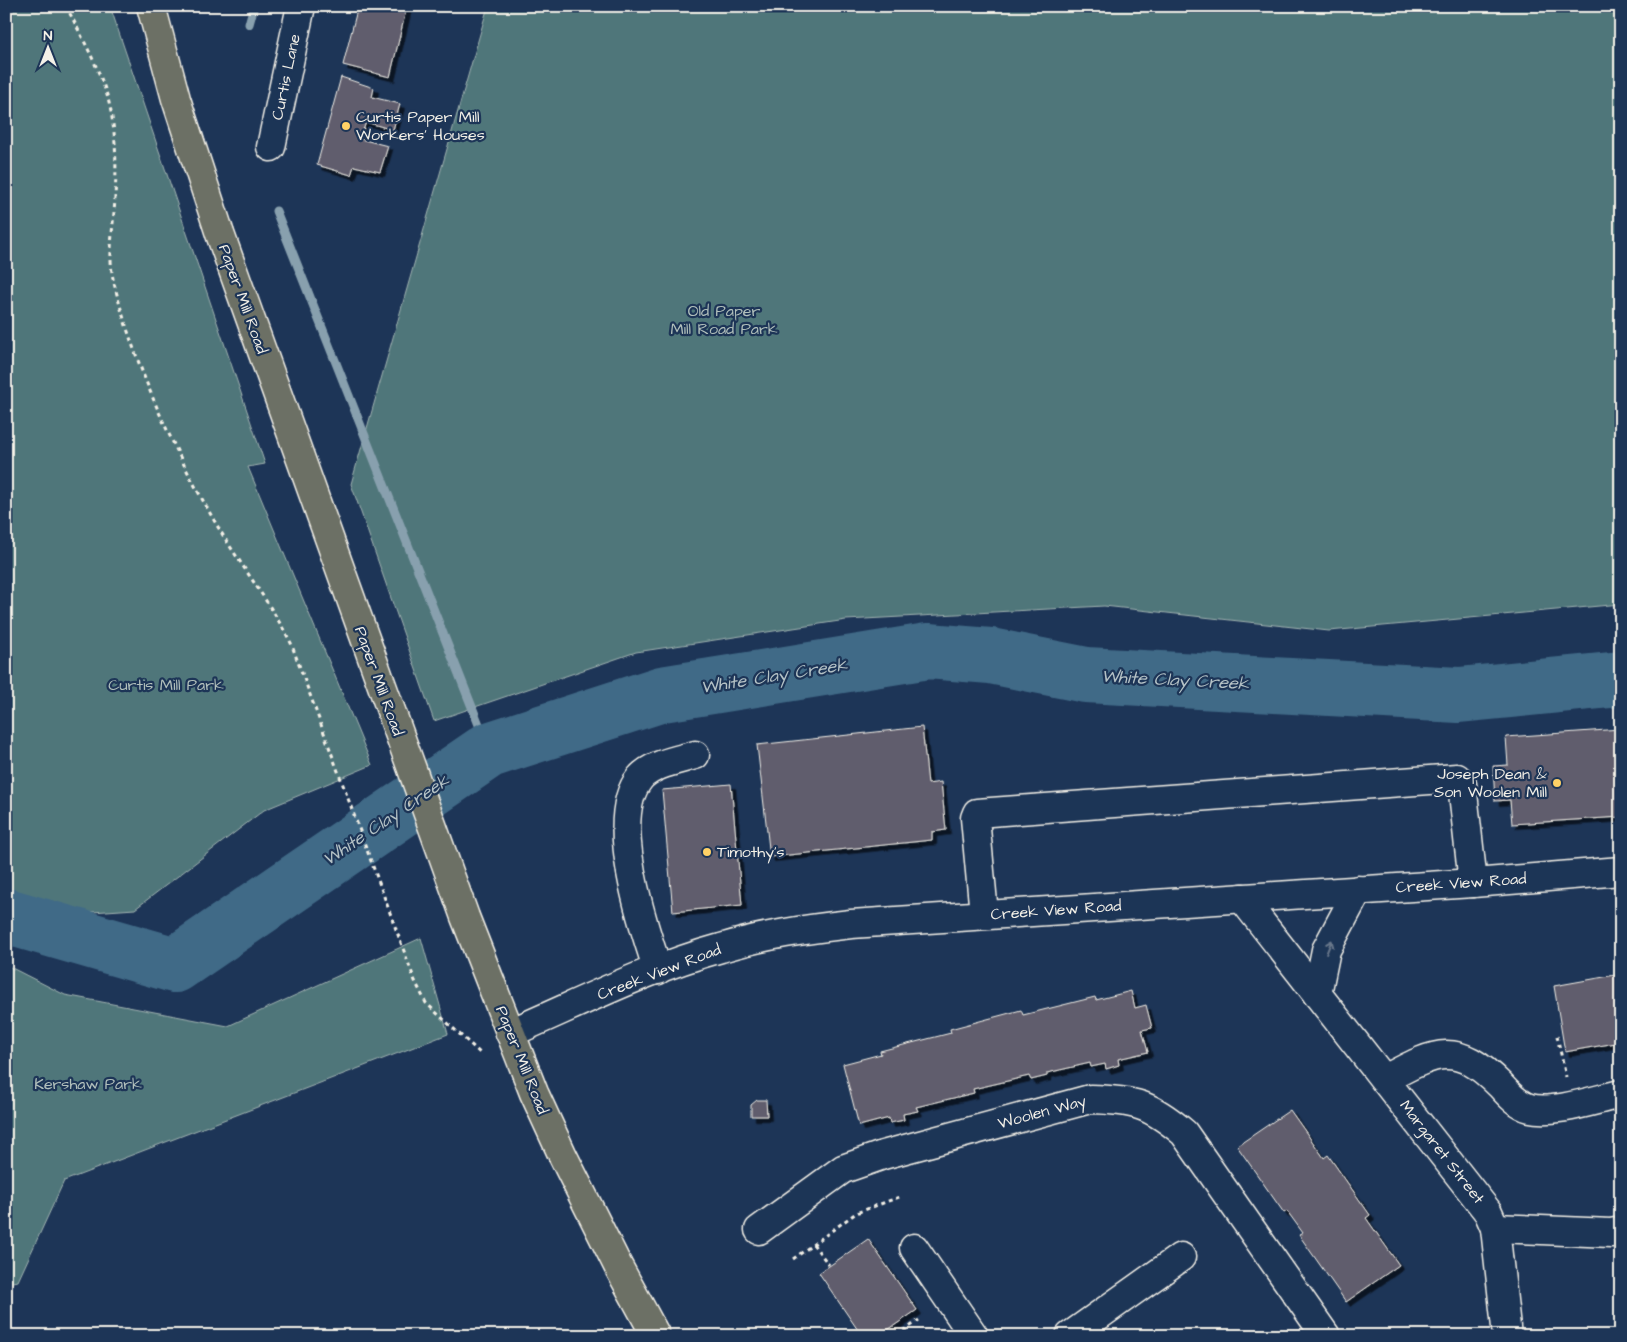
<svg xmlns="http://www.w3.org/2000/svg" width="1627" height="1342" font-family="'Architects Daughter',sans-serif">
<style>
.green{fill:#4f767a;stroke:#a2b4b1}
.lines{fill:none;stroke-linecap:round;stroke-linejoin:round}
.stream{stroke:#88a0ae;stroke-width:9}
.river{stroke:#406a87;stroke-width:56}
.building{fill:#615d6d;stroke:#f4f1e8;filter:url(#shadow)}
.minor-casing{stroke:#f4f1e8;stroke-width:31}
.major-casing{stroke:#f4f1e8;stroke-width:31}
.path{stroke:#f4f1e8;stroke-width:3;stroke-dasharray:4 4;stroke-linecap:butt}
.minor{stroke:#1d3557;stroke-width:28}
.major{stroke:#6c7065;stroke-width:28}
.oneway{stroke:#68778a}
.poi-dot{fill:#ffd166;stroke:#1d3557;stroke-width:2}
.labels{text-anchor:middle;dominant-baseline:central;stroke-width:4.5;stroke-linejoin:round;paint-order:stroke}
.street-label{font-size:16px;fill:#f4f1e8;stroke:#1d3557}
.poi-label{font-size:16px;fill:#f4f1e8;stroke:#1d3557;text-anchor:start}
.park-label{font-size:16px;fill:#b2c0bc;stroke:#1d3557}
.water-label{font-size:18px;font-style:italic;fill:#b5c2c6;stroke:#1d3557}
</style>
<defs>
<filter id="shadow"><feDropShadow dx="4.5" dy="4.5" stdDeviation="0" flood-color="#0009"/></filter>
</defs>
<rect width="100%" height="100%" fill="#1d3557"/>
<filter id="ink" filterUnits="userSpaceOnUse"><feTurbulence type="fractalNoise" baseFrequency=".02" numOctaves="2"/><feDisplacementMap in="SourceGraphic" scale="10" xChannelSelector="R" yChannelSelector="G"/><feConvolveMatrix kernelMatrix="1 2 1 2 8 2 1 2 1" color-interpolation-filters="sRGB"/></filter>
<g filter="url(#ink)">
<g class="green">
<path d="M 6,6 L 110,6 L 265,464 L 248,467 L 372,765 L 264,810 L 135,909 L 6,918 Z"/>
<path d="M 488,6 L 1621,6 L 1621,604 L 1329,631 L 1104,606 L 846,620 L 636,652 L 434,721 L 351,484 Z"/>
<path d="M 421,938 L 448,1034 L 64,1181 L 18,1281 L 6,1283 L 6,965 L 65,995 L 228,1026 Z"/>
</g>
<g class="lines">
<g class="stream">
<path d="M 249,24 L 254,6"/>
<path d="M 276,211 L 489,750"/>
</g>
<path class="river" d="M 6,916 L 175,965 L 489,750 L 662,694 L 928,651 L 991,656 L 1086,675 L 1459,695 L 1621,679"/>
</g>
<g class="building">
<path d="M 358,6 L 407,6 L 390,77 L 343,65 Z"/>
<path d="M 341,77 L 374,88 L 372,97 L 400,104 L 393,130 L 366,122 L 360,139 L 388,146 L 380,172 L 354,166 L 351,175 L 317,165 Z"/>
<path d="M 922,727 L 928,784 L 941,782 L 946,830 L 932,832 L 932,840 L 770,857 L 757,745 Z"/>
<path d="M 1621,729 L 1621,817 L 1512,824 L 1510,800 L 1495,801 L 1493,766 L 1508,765 L 1506,737 Z"/>
<path d="M 731,784 L 742,905 L 673,912 L 662,790 Z"/>
<path d="M 1621,974 L 1621,1042 L 1565,1052 L 1554,986 Z"/>
<path d="M 1131,991 L 1135,1008 L 1146,1005 L 1152,1028 L 1142,1030 L 1148,1052 L 1118,1059 L 1119,1065 L 1106,1069 L 1105,1064 L 1091,1067 L 1090,1063 L 1047,1073 L 1047,1076 L 1031,1080 L 1029,1076 L 973,1089 L 974,1093 L 916,1107 L 918,1111 L 903,1114 L 904,1120 L 890,1123 L 889,1118 L 859,1126 L 843,1064 L 881,1054 L 880,1051 L 951,1033 L 950,1029 L 1021,1010 L 1023,1015 L 1095,997 L 1096,1000 Z"/>
<path d="M 757,1100 L 766,1100 L 767,1116 L 751,1116 L 751,1105 Z"/>
<path d="M 1290,1110 L 1324,1158 L 1328,1155 L 1370,1215 L 1366,1218 L 1399,1265 L 1346,1302 L 1299,1235 L 1303,1233 L 1287,1211 L 1284,1213 L 1237,1146 Z"/>
<path d="M 868,1239 L 917,1310 L 879,1336 L 862,1336 L 819,1273 Z"/>
</g>
<g class="lines">
<g class="minor-casing">
<g id="minor">
<path d="M 271,147 L 301,6"/>
<path d="M 1242,898 L 1488,1212 L 1495,1228 L 1507,1336"/>
<path d="M 984,914 L 975,818 L 977,813 L 1457,778 L 1462,784 L 1473,883"/>
<path d="M 658,970 C 643,926 607,818 640,778 C 652,764 678,760 695,755"/>
<path d="M 1317,994 L 1326,950 L 1358,890"/>
<path d="M 510,1033 C 580,1003 648,968 721,948 C 764,935 807,929 851,924 L 1473,883 L 1621,871"/>
<path d="M 1385,1079 C 1436,1052 1455,1040 1500,1085 C 1508,1094 1518,1105 1530,1108 C 1554,1114 1597,1099 1621,1094"/>
<path d="M 1495,1228 L 1611,1233 L 1621,1231"/>
<path d="M 759,1230 L 843,1169 L 883,1155 L 1090,1099 C 1134,1100 1150,1104 1184,1133 L 1326,1336"/>
<path d="M 914,1248 L 974,1336"/>
<path d="M 1070,1336 L 1181,1257"/>
</g>
</g>
<g class="major-casing">
<path id="major" d="M 151,6 L 176,99 L 220,234 L 465,917 L 534,1093 L 563,1156 L 618,1266 L 656,1336"/>
</g>
<g class="path">
<path d="M 66,6 C 81,35 97,64 107,95 C 116,127 117,164 115,197 C 114,225 107,255 114,283 C 135,367 172,447 215,522 C 239,563 269,601 291,643 L 415,981 L 426,1003 L 481,1054"/>
<path d="M 1557,1036 L 1566,1077"/>
<path d="M 813,1244 L 829,1265"/>
<path d="M 793,1259 L 856,1213 L 902,1196"/>
<path d="M 887,1330 L 891,1336"/>
<path d="M 897,1336 L 919,1320"/>
</g>
<use href="#minor" class="minor"/>
<use href="#major" class="major"/>
</g>
<defs><path id="oneway-shaft" d="M-6 0H5M1.5-3L5.5 0L1.5 3" fill="none" stroke-width="1.6" stroke-linecap="round" stroke-linejoin="round" transform="scale(1.25)"/></defs>
<use class="oneway" href="#oneway-shaft" transform="translate(1329 947) rotate(-68)"/>
</g>
<g class="poi-dot">
<circle cx="346" cy="126" r="5"/>
<circle cx="1557" cy="783" r="5"/>
<circle cx="707" cy="852" r="5"/>
</g>
<g class="labels">
<g class="street-label">
<text transform="translate(286 77) rotate(-78)">Curtis Lane</text>
<text transform="translate(243 299) rotate(70)">Paper Mill Road</text>
<text transform="translate(379 681) rotate(70)">Paper Mill Road</text>
<text transform="translate(1461 883) rotate(-4)">Creek View Road</text>
<text transform="translate(1056 910) rotate(-4)">Creek View Road</text>
<text transform="translate(659 972) rotate(-21)">Creek View Road</text>
<text transform="translate(522 1060) rotate(68)">Paper Mill Road</text>
<text transform="translate(1042 1112) rotate(-15)">Woolen Way</text>
<text transform="translate(1442 1152) rotate(52)">Margaret Street</text>
</g>
<g class="poi-label">
<text x="356" y="117">Curtis Paper Mill<tspan x="356" dy="18">Workers' Houses</tspan></text>
<text x="1547" y="774" text-anchor="end">Joseph Dean &amp;<tspan x="1547" dy="18">Son Woolen Mill</tspan></text>
<text x="717" y="852">Timothy's</text>
</g>
<g class="park-label">
<text x="724" y="311">Old Paper<tspan x="724" dy="18">Mill Road Park</tspan></text>
<text x="166" y="685">Curtis Mill Park</text>
<text x="88" y="1084">Kershaw Park</text>
</g>
<g class="water-label">
<text transform="translate(774 676) rotate(-9)">White Clay Creek</text>
<text transform="translate(1175 680) rotate(3)">White Clay Creek</text>
<text transform="translate(386 820) rotate(-34)">White Clay Creek</text>
</g>
</g>
<rect width="1627" height="1342" fill="none" stroke="#1d3557" stroke-width="25"/>
<rect x="12" y="12" width="1602" height="1317" fill="none" stroke="#f4f1e8" stroke-width="2" filter="url(#ink)"/>
<g transform="translate(48 48)" stroke="#1d3557" stroke-width="4" paint-order="stroke">
<path d="M0-4L9 19L0 12L-9 19Z" fill="#f4f1e8"/>
<text y="-8" font-size="14" font-weight="bold" text-anchor="middle" fill="#f4f1e8">N</text>
</g>
</svg>
